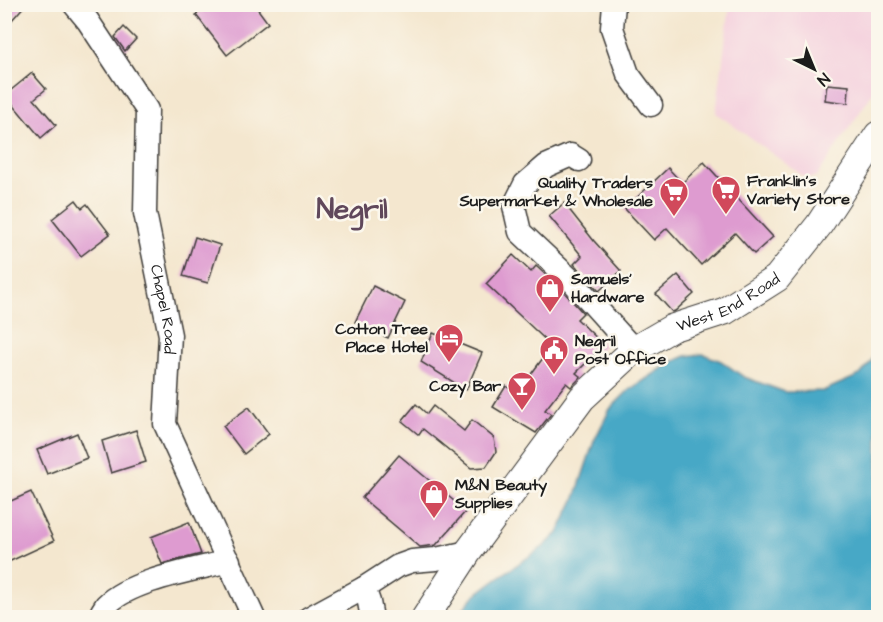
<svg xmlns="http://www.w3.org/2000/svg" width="883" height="622" font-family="'Architects Daughter',sans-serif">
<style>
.built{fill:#f4cfdd}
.water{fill:#46a8c6;stroke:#316271;stroke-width:1.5}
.building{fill:#de9bd0}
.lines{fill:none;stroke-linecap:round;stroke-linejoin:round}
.minor-casing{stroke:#3c3a37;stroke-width:25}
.major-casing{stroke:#3c3a37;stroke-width:29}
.minor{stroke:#fff;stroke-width:22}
.major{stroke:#fff;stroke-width:27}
.labels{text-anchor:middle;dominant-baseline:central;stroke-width:5;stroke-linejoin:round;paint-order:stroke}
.poi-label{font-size:16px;font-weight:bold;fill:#1c1c1c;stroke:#fbf7ec;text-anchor:start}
.street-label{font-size:16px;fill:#1c1c1c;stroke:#fbf7ec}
.town-label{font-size:28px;font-weight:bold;fill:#60485b;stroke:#fbf7ec}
</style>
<rect width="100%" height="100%" fill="#fbf7ec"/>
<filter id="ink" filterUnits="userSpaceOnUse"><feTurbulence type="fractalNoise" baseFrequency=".0167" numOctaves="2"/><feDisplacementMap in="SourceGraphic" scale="12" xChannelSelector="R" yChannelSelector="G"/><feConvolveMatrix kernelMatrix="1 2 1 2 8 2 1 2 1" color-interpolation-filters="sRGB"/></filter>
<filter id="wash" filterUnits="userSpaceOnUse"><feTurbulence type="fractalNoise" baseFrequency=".008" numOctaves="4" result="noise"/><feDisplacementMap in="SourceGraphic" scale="24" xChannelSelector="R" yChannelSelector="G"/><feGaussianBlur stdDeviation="1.35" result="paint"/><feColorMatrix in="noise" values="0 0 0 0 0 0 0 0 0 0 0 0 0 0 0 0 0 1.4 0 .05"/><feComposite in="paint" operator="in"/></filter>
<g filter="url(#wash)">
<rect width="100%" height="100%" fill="#f4e7cf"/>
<path class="built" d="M 730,5 L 878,5 L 878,85 L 817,176 L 807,179 L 716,113 Z"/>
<path class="water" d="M 878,345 L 878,617 L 456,617 L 475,595 L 499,577 L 543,547 L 558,533 L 575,498 L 594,441 L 610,409 L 629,390 L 672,362 L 686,356 L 703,354 L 721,361 L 744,377 L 785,392 L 823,391 L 860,375 L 871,362 Z"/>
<g id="blocks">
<g class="building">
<path d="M 4,4 L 26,4 L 4,29 Z"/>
<path d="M 209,4 L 254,4 L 268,23 L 227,55 L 196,15 Z"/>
<path d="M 124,27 L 136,39 L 125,51 L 115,37 Z"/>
<path d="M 32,73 L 46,89 L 34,99 L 56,125 L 41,138 L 5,95 Z"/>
<path d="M 827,84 L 849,86 L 848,103 L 825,100 Z"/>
<path d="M 704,162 L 773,237 L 754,254 L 735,233 L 701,265 L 667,228 L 654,240 L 625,209 L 668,168 L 682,183 Z"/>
<path d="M 76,200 L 82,208 L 87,204 L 110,234 L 81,256 L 52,219 Z"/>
<path d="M 564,203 L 594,241 L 621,271 L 599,291 L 574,264 L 582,256 L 549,216 Z"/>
<path d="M 195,237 L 220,245 L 208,283 L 183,276 Z"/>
<path d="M 513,255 L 531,272 L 536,266 L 562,290 L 583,313 L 577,319 L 604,345 L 576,373 L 581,377 L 571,387 L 566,383 L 545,410 L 551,414 L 536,433 L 493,407 L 506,386 L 517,393 L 552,346 L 486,284 Z"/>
<path d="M 678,275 L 694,294 L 675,311 L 672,312 L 656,294 Z"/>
<path d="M 373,286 L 405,302 L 388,338 L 355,322 Z"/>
<path d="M 433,333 L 482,353 L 466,390 L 421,362 Z"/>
<path d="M 416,404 L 427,414 L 433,406 L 464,431 L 472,420 L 494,438 L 496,452 L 486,467 L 471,468 L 423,429 L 419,435 L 402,421 Z"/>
<path d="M 249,407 L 269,434 L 244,454 L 223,426 Z"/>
<path d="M 136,430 L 146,462 L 111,473 L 102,441 Z"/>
<path d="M 77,433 L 87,458 L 47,474 L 37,450 Z"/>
<path d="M 399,455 L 466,511 L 436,545 L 420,547 L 362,498 Z"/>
<path d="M 31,492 L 54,541 L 4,564 L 4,504 Z"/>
<path d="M 189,522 L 201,554 L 162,564 L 151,537 Z"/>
</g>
</g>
</g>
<g filter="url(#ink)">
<use href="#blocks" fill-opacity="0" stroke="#3c3a37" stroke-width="1.5"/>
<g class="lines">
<g class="minor-casing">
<g id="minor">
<path id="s1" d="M 74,4 L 88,21 L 147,110 L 145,213 L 170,335 L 165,424 L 254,618"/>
<path d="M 614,4 L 612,28 L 628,74 L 651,105"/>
<path d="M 579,160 L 571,155 L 546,166 L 525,184 L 514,206 L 520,232 L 572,281 L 634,350"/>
<path d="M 364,588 L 369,602 L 372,618"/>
<path d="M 99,618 C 101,613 103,609 106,605 C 131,580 194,570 229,561"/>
<path d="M 309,618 L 364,588 L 398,566 L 412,561 L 436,559 L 468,552"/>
</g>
</g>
<g class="major-casing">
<g id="major">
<path id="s2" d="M 425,618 L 468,552 L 582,398 L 634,350 L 672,328 L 725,311 L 777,278 L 819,225 L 878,135"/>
</g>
</g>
<use href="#minor" class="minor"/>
<use href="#major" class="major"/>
</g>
</g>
<defs>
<g id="supermarket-pin" transform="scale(1.5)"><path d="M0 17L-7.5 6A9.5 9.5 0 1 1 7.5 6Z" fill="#d1495b" stroke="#fbf7ec"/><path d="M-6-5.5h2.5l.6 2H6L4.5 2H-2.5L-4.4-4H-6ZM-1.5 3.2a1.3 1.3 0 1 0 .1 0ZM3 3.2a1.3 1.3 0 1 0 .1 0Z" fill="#fff"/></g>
<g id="shop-pin" transform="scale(1.5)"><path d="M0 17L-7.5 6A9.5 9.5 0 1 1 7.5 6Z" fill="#d1495b" stroke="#fbf7ec"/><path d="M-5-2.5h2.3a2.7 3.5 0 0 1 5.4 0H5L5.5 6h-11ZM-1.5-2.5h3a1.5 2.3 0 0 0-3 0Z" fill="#fff"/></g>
<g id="hotel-pin" transform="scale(1.5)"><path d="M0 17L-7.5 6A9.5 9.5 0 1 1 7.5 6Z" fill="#d1495b" stroke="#fbf7ec"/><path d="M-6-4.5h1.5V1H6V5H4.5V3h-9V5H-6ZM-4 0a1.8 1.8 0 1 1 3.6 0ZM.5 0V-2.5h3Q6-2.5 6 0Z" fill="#fff"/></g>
<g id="civic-pin" transform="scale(1.5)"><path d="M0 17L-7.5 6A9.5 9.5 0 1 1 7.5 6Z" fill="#d1495b" stroke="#fbf7ec"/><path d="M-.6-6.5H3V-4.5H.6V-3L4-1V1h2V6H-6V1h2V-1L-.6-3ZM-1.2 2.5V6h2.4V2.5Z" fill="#fff"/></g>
<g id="bar-pin" transform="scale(1.5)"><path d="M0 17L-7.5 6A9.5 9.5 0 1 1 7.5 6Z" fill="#d1495b" stroke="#fbf7ec"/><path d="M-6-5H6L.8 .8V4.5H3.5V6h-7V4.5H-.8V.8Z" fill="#fff"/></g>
</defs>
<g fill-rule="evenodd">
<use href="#supermarket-pin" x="726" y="190"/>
<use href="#supermarket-pin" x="674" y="192"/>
<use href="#shop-pin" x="550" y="288"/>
<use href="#hotel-pin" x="449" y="338"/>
<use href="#civic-pin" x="554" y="350"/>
<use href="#bar-pin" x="522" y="386"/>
<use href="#shop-pin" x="434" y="494"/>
</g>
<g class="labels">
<g class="poi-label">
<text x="747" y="181">Franklin's<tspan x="747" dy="18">Variety Store</tspan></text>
<text x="653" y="183" text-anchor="end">Quality Traders<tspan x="653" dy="18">Supermarket &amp; Wholesale</tspan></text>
<text x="571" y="279">Samuels'<tspan x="571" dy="18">Hardware</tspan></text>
<text x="428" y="329" text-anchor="end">Cotton Tree<tspan x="428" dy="18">Place Hotel</tspan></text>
<text x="575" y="341">Negril<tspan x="575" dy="18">Post Office</tspan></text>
<text x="501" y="386" text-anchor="end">Cozy Bar</text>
<text x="455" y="485">M&amp;N Beauty<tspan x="455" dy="18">Supplies</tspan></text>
</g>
<g class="street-label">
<text stroke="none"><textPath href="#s2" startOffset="447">West End Road</textPath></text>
<text stroke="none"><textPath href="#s1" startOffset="330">Chapel Road</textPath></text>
</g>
<g class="town-label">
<text x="352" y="209">Negril</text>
</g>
</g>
<rect width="883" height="622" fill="none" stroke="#fbf7ec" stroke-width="24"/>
<g transform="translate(814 69) rotate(137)" stroke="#fbf7ec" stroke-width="4.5" paint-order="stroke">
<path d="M0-4.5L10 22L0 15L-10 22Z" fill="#1c1c1c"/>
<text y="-9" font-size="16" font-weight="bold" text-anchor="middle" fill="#1c1c1c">N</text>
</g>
</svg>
